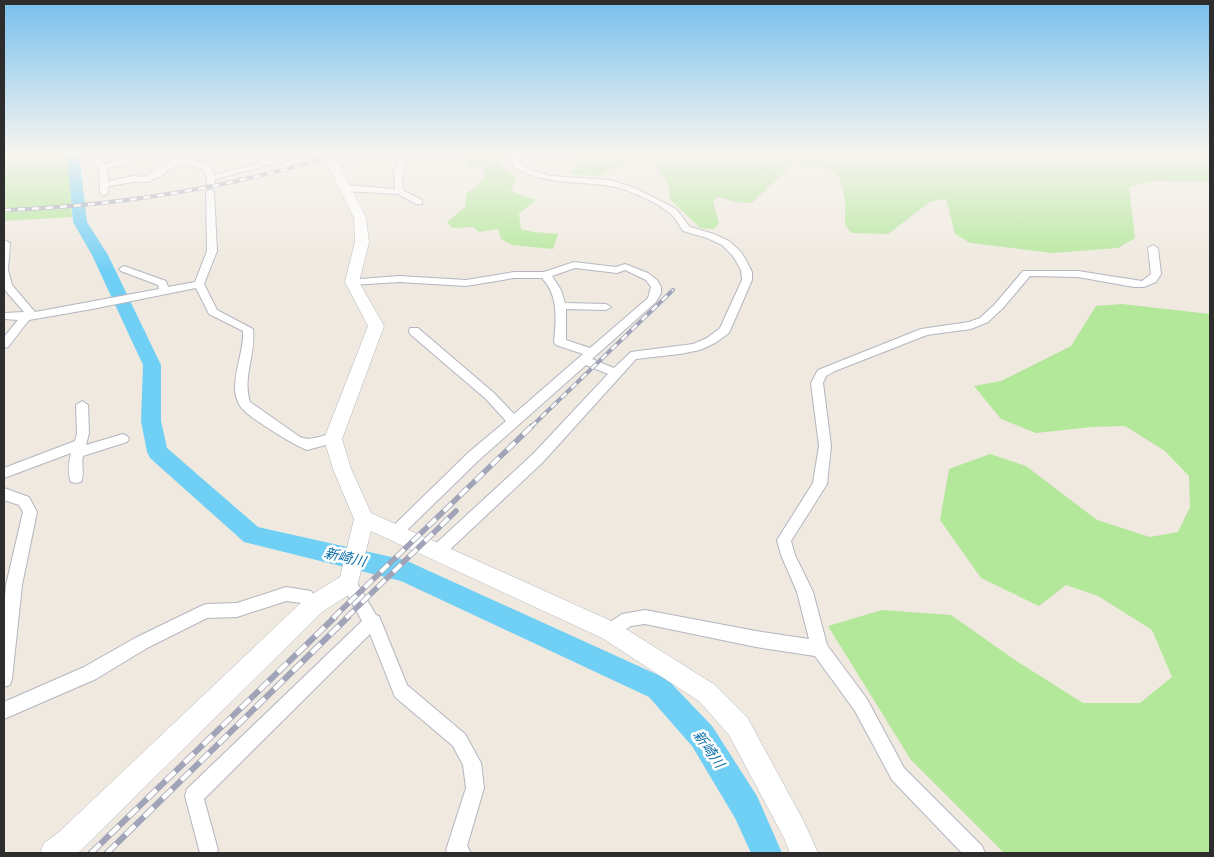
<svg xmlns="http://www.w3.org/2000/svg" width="1214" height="857" font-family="'Public Sans','Noto Sans JP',sans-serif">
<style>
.green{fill:#b3e79a}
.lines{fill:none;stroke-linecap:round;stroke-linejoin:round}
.river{fill:#6fcff5;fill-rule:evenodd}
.street-casing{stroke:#b3b5c1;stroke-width:2}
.secondary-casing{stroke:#b3b5c1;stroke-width:1}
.street{fill:#fff;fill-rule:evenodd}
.secondary{fill:#fff;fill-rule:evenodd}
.rail-far2-casing{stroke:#a1a4b8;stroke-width:4}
.rail-far1-casing{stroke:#a1a4b8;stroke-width:5.5}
.rail-casing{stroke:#a1a4b8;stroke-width:6}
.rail-far2{stroke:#fff;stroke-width:2.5;stroke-dasharray:7;stroke-linecap:butt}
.rail-far1{stroke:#fff;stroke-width:4;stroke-dasharray:11;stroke-linecap:butt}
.rail{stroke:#fff;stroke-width:4.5;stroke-dasharray:13;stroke-linecap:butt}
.labels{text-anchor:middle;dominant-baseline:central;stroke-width:5;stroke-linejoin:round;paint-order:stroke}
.water-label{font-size:14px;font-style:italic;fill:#076da7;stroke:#fff}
</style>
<rect width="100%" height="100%" fill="#efe9df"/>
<g class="green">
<path d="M 4,153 L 68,153 L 72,217 L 4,221 Z"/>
<path d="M 470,153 L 499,153 L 498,163 L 516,178 L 511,191 L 536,200 L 519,214 L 521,229 L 534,232 L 558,234 L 553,249 L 512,245 L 501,239 L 498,229 L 479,232 L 473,227 L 453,228 L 447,222 L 465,207 L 466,194 L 484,179 L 484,167 L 467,167 L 468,154 Z"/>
<path d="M 622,153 L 1210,153 L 1210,179 L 1207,182 L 1154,181 L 1129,187 L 1135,238 L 1118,248 L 1052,253 L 970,243 L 955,234 L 946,199 L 930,202 L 888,234 L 851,233 L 845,224 L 845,199 L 838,175 L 824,167 L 794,163 L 752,203 L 737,202 L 717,197 L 713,201 L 719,223 L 714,229 L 700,228 L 669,198 L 669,185 L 653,162 L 631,160 L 599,176 L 569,174 L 581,159 L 616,155 Z"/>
<path d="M 1122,304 L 1210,314 L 1210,853 L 1004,853 L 911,760 L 828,626 L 882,610 L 951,615 L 1015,660 L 1083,703 L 1140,703 L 1172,677 L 1152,630 L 1098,596 L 1066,585 L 1039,606 L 981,578 L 940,520 L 949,469 L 990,454 L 1026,466 L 1097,520 L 1150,537 L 1178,532 L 1190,507 L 1189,476 L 1165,451 L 1125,426 L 1091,427 L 1036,433 L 1001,419 L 974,386 L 1001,381 L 1071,346 L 1096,306 Z"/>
</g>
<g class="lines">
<path class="river" d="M 67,153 L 79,153 L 87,222 L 108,255 L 161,365 L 161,421 L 167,448 L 258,527 L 405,560 L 667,679 L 712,726 L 757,796 L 782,853 L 751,853 L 735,818 L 692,746 L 649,697 L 401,581 L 244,542 L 150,458 L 147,452 L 141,421 L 143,365 L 92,255 L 73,222 Z"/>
<g class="street-casing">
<g id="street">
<path d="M 88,153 L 96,153 L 105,164 C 117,161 131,153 142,153 L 128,163 L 107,168 L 108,181 L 134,176 L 144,177 L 173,160 L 157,155 L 156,153 L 167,153 L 185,158 L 196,153 L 205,153 L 193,160 L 209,165 L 214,175 L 258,164 L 259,153 L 267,153 L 266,161 L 301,153 L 313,153 L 215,179 L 215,184 L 211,187 L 207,184 L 207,178 L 203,169 L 181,162 L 161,176 L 148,182 L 134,182 L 108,186 L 108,193 L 104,196 L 100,193 L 99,167 Z"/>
<path d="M 362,153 L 372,153 L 337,167 L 330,165 Z"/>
<path d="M 403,153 L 411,153 C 404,165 399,177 404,191 L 422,200 L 422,204 L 416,204 L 398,194 L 344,191 L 340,188 L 344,185 L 395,189 L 394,172 Z"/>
<path d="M 510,153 L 518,153 L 521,164 L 531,170 L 551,176 L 610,180 L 635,188 L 676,209 L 690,227 L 714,234 L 729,241 L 741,252 L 747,262 L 752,272 L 752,280 L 729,333 L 715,343 L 700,350 L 680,354 L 636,359 L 543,462 L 442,557 L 437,558 L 432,557 L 430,552 L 432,547 L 533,454 L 608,374 L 586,365 L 479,460 L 399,538 L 394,540 L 389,538 L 387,534 L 389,530 L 469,452 L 506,421 L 486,399 L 410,334 L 409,331 L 410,328 L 418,328 L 494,393 L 514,414 L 583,354 L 556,345 L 554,342 C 556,319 559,296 542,278 L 514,278 L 466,286 L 399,282 L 352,285 L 348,284 L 348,280 L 399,276 L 466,280 L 514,272 L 544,272 L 574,262 L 616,267 L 625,264 L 648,273 L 657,280 L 661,287 L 661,293 L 656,302 L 592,359 L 614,368 L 631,352 L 693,344 L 707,338 L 720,328 L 742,280 L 741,270 L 733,256 L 722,245 L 707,238 L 683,231 C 679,225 677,220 672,215 C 661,204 626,188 610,186 C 575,180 547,186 514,167 ZM 575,268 L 617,273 L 625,270 L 646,280 L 651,287 L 648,298 L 590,348 L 566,340 L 566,309 L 606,310 L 611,307 L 606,304 L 565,303 L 561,290 L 552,276 Z"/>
<path d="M 210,189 L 214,192 L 217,251 L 204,284 L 217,310 L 253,329 C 256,354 242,378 250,402 L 300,437 C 315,443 324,431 337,436 L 339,439 L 337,442 L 307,450 C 295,446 246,416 240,406 C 237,401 235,393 235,388 C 235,368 244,350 243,331 L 209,314 L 196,288 L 92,309 L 29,320 L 8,347 L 4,348 L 4,337 L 18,320 L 4,319 L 4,313 L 24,312 L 4,289 L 4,240 L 10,243 L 8,270 L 12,285 L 35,312 L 159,289 L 158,285 L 121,271 L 119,269 L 124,266 L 166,281 L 168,287 L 195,282 L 207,251 L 206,192 Z"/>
<path d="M 1153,245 L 1158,248 L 1161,274 L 1156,282 L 1144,287 L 1134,287 L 1078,277 L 1030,276 L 1003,308 L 988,322 L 971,329 L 927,335 L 835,371 L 826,376 L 823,383 L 831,446 L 827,484 L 791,541 L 795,555 L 813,592 L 827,645 L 867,699 L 904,768 L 982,846 L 985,853 L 962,853 L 892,780 L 855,711 L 815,656 L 756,647 L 645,624 L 631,626 L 610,639 L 604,636 L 602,631 L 604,626 L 622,614 L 645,610 L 756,631 L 809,639 L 797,592 L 781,555 L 777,540 L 813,483 L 819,446 L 811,383 L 818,370 L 921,329 L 969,322 L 980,318 L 995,304 L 1023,271 L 1078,271 L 1142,281 L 1151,274 L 1148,248 Z"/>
<path d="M 82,401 L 88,405 L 89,433 L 86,445 L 123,434 L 127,436 L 129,439 L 127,442 L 83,456 C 81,465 85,474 81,482 L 76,483 L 71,482 C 67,473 69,462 71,453 L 4,478 L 4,468 L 75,441 L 77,433 L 76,405 Z"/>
<path d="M 4,488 L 29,497 L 37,512 L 22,585 L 12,679 L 10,685 L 4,687 L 4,609 L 6,585 L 23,512 L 19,505 L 4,500 Z"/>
<path d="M 349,576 L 354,578 L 376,615 L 379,616 L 407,685 L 465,734 L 481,763 L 484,788 L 467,846 L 471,853 L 448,853 L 446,850 L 466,788 L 463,765 L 453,746 L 395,697 L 370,634 L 204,799 L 218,850 L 216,853 L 200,853 L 185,796 L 187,789 L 362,621 L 341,583 L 344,578 Z"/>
<path d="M 286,587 L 311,591 L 322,605 L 319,610 L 314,612 L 309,610 L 302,603 L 286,601 L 237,617 L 207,618 L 147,648 L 96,679 L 4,719 L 4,702 L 84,667 L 135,638 L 201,606 L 206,604 L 237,603 Z"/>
</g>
</g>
<g class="secondary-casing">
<path id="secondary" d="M 332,158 L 338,161 L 366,218 L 369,242 L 359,282 L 384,326 L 342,439 L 351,469 L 371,513 L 618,624 L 715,685 L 747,717 L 803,820 L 818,853 L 790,853 L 784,838 L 729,735 L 699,701 L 602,638 L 371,531 L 356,590 L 322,612 L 78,853 L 40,853 L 44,843 L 58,833 L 306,598 L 340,577 L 354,519 L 333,469 L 324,439 L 368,326 L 345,282 L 355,242 L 354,218 L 326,161 Z"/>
</g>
<use href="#street" class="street"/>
<use href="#secondary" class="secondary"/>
<g class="rail-far2-casing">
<g id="rail-far2">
<path d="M 4,210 C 121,206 232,187 344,153"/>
<path d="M 531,427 L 673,290"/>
</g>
</g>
<g class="rail-far1-casing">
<g id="rail-far1">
<path d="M 333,618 L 532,426"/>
<path d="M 346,618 L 456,511"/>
</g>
</g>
<g class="rail-casing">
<g id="rail">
<path d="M 91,853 L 335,617"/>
<path d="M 107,853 L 348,617"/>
</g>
</g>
<use href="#rail-far2" class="rail-far2"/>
<use href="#rail-far1" class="rail-far1"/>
<use href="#rail" class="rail"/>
</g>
<linearGradient id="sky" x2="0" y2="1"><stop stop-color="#77bfed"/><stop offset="0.56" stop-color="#f8f5f1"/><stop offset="1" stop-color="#f8f5f1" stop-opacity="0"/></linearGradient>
<rect width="1214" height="273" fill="url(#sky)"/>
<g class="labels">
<g class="water-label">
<text transform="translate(345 557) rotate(13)">新崎川</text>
<text transform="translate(709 749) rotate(55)">新崎川</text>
</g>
</g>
<rect width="1214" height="857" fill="none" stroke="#2d2d2d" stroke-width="10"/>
</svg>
